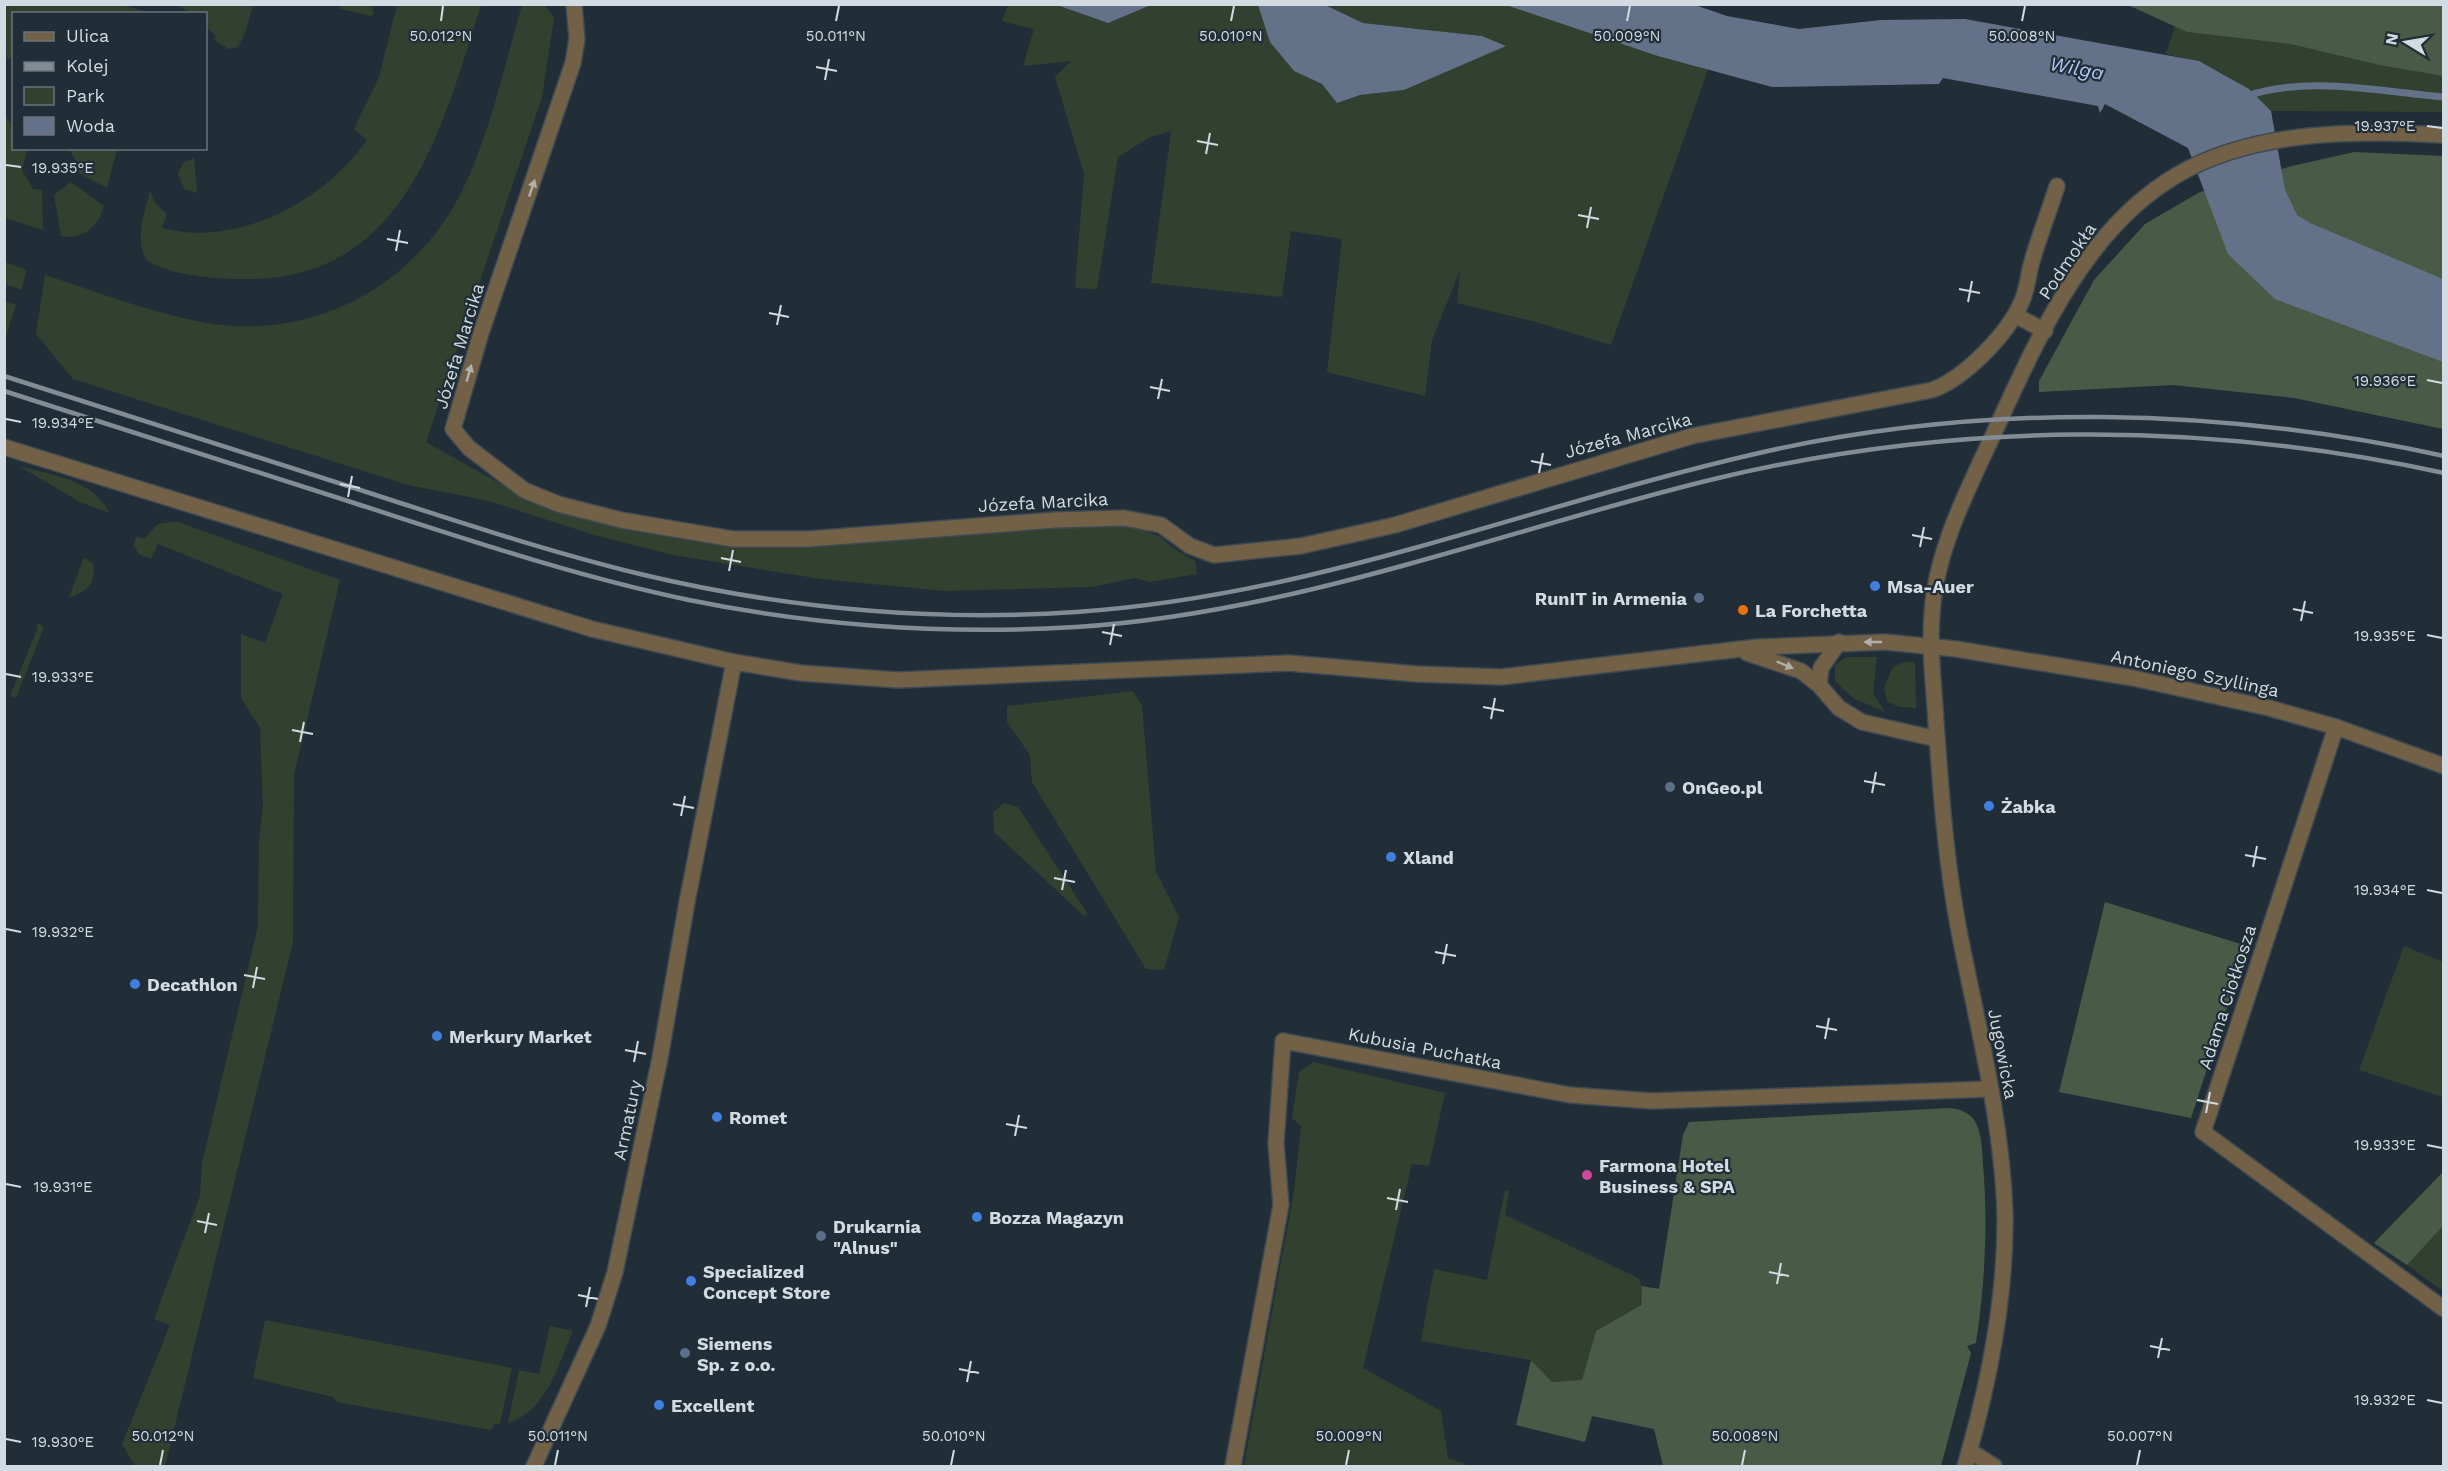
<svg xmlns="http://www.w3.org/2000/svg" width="2448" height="1471" font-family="'Work Sans',sans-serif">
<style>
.green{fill:#32412f}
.forest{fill:#495b46}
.water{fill:#647289}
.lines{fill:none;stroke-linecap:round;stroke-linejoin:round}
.stream{stroke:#647289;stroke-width:7}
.minor-casing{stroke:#3d4a52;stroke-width:18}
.minor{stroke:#736147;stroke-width:15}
.rail{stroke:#818c94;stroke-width:4.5}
.oneway{fill:#b1b0ab}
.ticks{fill:none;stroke:#d2dbe1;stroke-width:2}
.shop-dot{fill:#3f7fe0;stroke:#212e37;stroke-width:2}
.service-dot{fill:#5c6f8a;stroke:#212e37;stroke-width:2}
.food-dot{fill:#e8710a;stroke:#212e37;stroke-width:2}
.hotel-dot{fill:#d1479c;stroke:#212e37;stroke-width:2}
.labels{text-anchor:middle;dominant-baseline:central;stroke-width:4.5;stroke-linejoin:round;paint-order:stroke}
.street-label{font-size:18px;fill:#d2dbe1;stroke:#212e37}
.poi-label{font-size:18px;font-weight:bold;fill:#d2dbe1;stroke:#212e37;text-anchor:start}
.water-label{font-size:20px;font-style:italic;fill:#afc9f6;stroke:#212e37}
.ticks-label{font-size:15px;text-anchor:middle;fill:#d2dbe1;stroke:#212e37;stroke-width:4.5;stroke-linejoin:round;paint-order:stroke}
</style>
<rect width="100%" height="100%" fill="#212e37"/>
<g class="green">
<path d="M 5,4 L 123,5 L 151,13 L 14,14 L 13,56 L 7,60 Z"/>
<path d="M 177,5 L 253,5 L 245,33 L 238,47 L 229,49 L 214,40 L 216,37 L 206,26 L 206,14 L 191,13 Z"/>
<path d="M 340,5 L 371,5 L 374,14 L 371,16 L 340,9 Z"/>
<path d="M 397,5 L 481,5 C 441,131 405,283 241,279 C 216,279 169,275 148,261 C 133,243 145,211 150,191 L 156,204 L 167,214 L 162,228 C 237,248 325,201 367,140 L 354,129 L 379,77 Z"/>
<path d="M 522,5 L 545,5 L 554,18 L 542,97 L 426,442 L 506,487 L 555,510 L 677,538 L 740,548 L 843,545 L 1050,527 L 1127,525 L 1159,536 L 1176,550 L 1195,561 L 1197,574 L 1150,582 L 1135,578 L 1092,587 L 944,591 L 821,579 L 673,555 L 591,534 L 489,501 L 408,485 L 73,379 L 36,334 L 45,275 C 97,292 149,312 202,322 C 309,343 414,288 462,191 C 490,134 504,67 522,5 Z"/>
<path d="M 1008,5 L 1057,5 L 1108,23 L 1151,5 L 1258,5 L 1271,42 L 1294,71 L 1322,84 L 1337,102 L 1360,95 L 1404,90 L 1505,46 L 1482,36 L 1363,23 L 1325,5 L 1506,5 L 1708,70 L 1611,345 L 1536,322 L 1457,303 L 1460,270 L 1432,340 L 1425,396 L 1327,372 L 1342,239 L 1291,231 L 1282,297 L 1151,283 L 1171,131 L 1150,137 L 1118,157 L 1097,289 L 1075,288 L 1084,174 L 1055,77 L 1071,61 L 1023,66 L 1034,29 L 1002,21 Z"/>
<path d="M 2175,26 L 2187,32 L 2290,44 L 2379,65 L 2443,76 L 2443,112 L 2271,111 C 2238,79 2211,63 2166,54 Z"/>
<path d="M 4,114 L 13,128 L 14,148 L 27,150 L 22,170 L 33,189 L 42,190 L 43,230 L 5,218 Z"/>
<path d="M 69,149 L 117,149 L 107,188 L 75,171 L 77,162 Z"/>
<path d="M 194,158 L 197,191 L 196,193 L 184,189 L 178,174 L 183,163 Z"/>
<path d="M 71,182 L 104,206 C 99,227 82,240 61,236 L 54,195 Z"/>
<path d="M 5,262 L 27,270 L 21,290 L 5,284 Z"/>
<path d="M 4,301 L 16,305 L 6,336 L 4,335 Z"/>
<path d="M 19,466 C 51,475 94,479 109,513 L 80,502 Z"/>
<path d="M 170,522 L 178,522 L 340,580 L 294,775 L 293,942 L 165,1466 L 135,1466 L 122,1444 L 170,1325 L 154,1319 L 200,1196 L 202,1163 L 258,926 L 259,838 L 263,807 L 260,728 L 241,698 L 241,634 L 265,643 L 283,594 L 158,544 L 151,559 L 139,554 L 133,545 L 137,536 L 144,539 L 158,524 Z"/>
<path d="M 84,557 L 93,564 C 97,582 86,593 69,597 Z"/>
<path d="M 39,624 L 44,627 L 16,698 L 10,696 L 38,627 L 36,625 Z"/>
<path d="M 1846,657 L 1877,657 L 1873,693 L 1885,712 L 1853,698 L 1835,681 L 1835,665 Z"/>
<path d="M 1904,662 L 1915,662 L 1916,708 L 1899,707 L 1887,701 L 1884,688 L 1893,667 Z"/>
<path d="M 1133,691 L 1142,706 L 1156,872 L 1179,917 L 1164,970 L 1146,969 L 1032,782 L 1030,755 L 1007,722 L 1007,706 Z"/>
<path d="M 1004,803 L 1018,807 L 1087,913 L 1085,917 L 994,832 L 993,812 Z"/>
<path d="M 2404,946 L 2443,962 L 2443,1097 L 2359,1070 Z"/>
<path d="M 1313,1062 L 1445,1093 L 1429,1166 L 1412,1164 L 1363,1368 L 1441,1411 L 1448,1458 L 1470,1466 L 1244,1466 L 1294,1191 L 1301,1126 L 1292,1118 L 1299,1072 Z"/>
<path d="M 1505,1190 L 1509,1191 L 1505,1215 L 1638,1278 L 1642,1286 L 1640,1305 L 1596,1331 L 1583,1380 L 1552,1382 L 1531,1360 L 1421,1341 L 1434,1269 L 1487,1280 Z"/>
<path d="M 2443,1226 L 2443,1291 L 2407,1265 Z"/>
<path d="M 265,1320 L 512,1368 L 500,1424 L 494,1424 L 491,1430 L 337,1402 L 333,1397 L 253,1378 Z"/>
<path d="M 550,1326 L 573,1331 C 558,1365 547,1411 508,1423 L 519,1370 L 539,1374 Z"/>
</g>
<g class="forest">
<path d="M 2128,5 L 2443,5 L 2443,76 L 2379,65 L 2290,44 L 2187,32 Z"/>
<path d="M 2354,152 L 2443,156 L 2443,429 L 2294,398 L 2173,385 L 2039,392 L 2039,381 L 2094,280 L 2145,224 L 2200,192 L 2292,166 Z"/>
<path d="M 2105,902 L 2247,946 L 2191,1118 L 2059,1092 Z"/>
<path d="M 1949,1108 C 1960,1109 1971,1113 1976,1123 C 1982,1135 1982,1151 1983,1164 C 1988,1224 1985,1284 1976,1343 L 1967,1346 L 1971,1353 L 1941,1466 L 1663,1466 L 1654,1429 L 1592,1416 L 1585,1442 L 1516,1425 L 1531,1360 L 1552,1382 L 1582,1380 L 1596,1331 L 1641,1305 L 1642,1286 L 1659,1289 L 1683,1135 L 1689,1122 Z"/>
<path d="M 2443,1172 L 2443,1226 L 2407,1265 L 2374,1243 Z"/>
</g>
<g class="water">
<path d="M 1057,5 L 1151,5 L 1108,23 Z"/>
<path d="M 1258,5 L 1325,5 L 1363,23 L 1482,36 L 1506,46 L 1404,90 L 1360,95 L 1337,103 L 1322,84 L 1294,71 L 1270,42 Z"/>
<path d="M 1506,5 L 1695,5 L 1727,16 L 1799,29 L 1881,20 L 1965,19 L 2199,61 L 2249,89 L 2271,111 L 2285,190 L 2297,215 L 2310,223 L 2443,279 L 2443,362 L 2275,299 L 2228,254 L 2188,148 L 2105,104 L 2100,113 L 2098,106 L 1943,78 L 1939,84 L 1772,87 L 1658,56 Z"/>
</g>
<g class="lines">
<path class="stream" d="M 2247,96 C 2307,75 2381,92 2444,97"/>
<g class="minor-casing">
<g id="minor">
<path d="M 574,4 L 577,39 L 573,63 L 481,333 L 453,429 L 469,448 L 524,490 L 558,504 L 621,520 L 733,539 L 809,539 L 1055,520 L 1124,518 L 1161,525 L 1190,546 L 1214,555 L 1301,546 L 1395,525 L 1692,436 L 1932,390 C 1965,378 2008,334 2022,301 C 2027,290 2028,277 2031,265 C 2038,239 2049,212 2057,186"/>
<path d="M 2015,315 L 2045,331"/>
<path d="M 4,447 L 592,629 L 734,662 L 801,673 L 898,680 L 1288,663 L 1417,674 L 1501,677 L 1758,647 L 1885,642 L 1956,649 L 2133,678 L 2269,708 L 2336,727 L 2444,766"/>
<path d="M 1747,653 L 1801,671 L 1819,685 L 1839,708 L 1862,722 L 1937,739"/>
<path d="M 1819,685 L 1821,668 L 1839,642"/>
<path d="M 2336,727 L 2203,1132 L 2444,1309"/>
<path d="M 1970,1451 L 1994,1466"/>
<path d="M 534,1466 L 598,1326 L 615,1272 L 660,1058 L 687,902 L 734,662"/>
<path d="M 1233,1466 L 1281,1205 L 1276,1143 L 1283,1041 L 1570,1095 L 1652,1101 L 1990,1089"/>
<path d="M 1965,1466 C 1989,1384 2006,1300 2005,1214 C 2002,1120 1978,1028 1960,936 C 1946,865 1941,794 1936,722 C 1934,686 1929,650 1932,614 C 1936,546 1972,482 2000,420 C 2041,331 2088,227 2177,175 C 2253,130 2358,130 2444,135"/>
</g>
</g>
<use href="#minor" class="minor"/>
<g class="rail">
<path d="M 4,376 C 120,413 236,450 351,487 C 447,518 542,550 640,574 C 782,608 929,622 1076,612 C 1316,596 1527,506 1759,453 C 1983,402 2220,407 2444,456"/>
<path d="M 4,391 C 120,428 236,465 351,502 C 463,538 574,576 689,600 C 816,626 946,635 1076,627 C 1295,613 1498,532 1710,480 C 1952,421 2201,420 2444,473"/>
</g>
</g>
<defs><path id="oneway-solid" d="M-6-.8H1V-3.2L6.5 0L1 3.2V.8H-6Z" transform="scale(1.5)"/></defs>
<g class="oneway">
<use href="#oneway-solid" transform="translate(532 188) rotate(-71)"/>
<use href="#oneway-solid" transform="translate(469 373) rotate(-74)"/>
<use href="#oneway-solid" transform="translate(1873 642) rotate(180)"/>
<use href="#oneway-solid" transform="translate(1785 665) rotate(23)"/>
</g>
<path class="ticks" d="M 441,21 L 443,6M 836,21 L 839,6M 1231,21 L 1234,6M 1627,21 L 1630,6M 2022,21 L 2025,6M 816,67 L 837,71M 825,80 L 829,59M 2427,126 L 2442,128M 1197,141 L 1218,145M 1206,154 L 1210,133M 6,165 L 21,167M 1578,215 L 1599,219M 1587,228 L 1591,207M 387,239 L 408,243M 396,251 L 400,230M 1959,289 L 1980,293M 1968,302 L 1972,281M 769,313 L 789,317M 777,325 L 781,305M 2427,380 L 2442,383M 1150,387 L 1170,391M 1158,399 L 1162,379M 6,419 L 21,422M 1531,461 L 1551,465M 1539,473 L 1543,453M 340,484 L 360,488M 348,497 L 352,476M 1912,535 L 1932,539M 1920,547 L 1924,527M 721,558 L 741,562M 729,571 L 733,550M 2293,609 L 2313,613M 2301,621 L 2305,601M 1102,632 L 1122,636M 2427,635 L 2442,638M 1110,645 L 1114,624M 6,674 L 21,677M 1483,707 L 1504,711M 1491,719 L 1495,698M 292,730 L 313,734M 300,742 L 304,722M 1864,781 L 1885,785M 1872,793 L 1876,772M 673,804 L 694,808M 681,816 L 685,796M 2245,855 L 2266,859M 2253,867 L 2257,846M 1054,878 L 1075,882M 1062,890 L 1066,870M 2427,890 L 2442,893M 6,929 L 21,932M 1435,952 L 1456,956M 1443,964 L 1447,944M 244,975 L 265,979M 253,988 L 257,967M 1816,1026 L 1837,1030M 1825,1039 L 1829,1018M 625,1050 L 646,1054M 634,1062 L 638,1041M 2197,1100 L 2218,1104M 2206,1113 L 2210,1092M 1006,1124 L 1027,1128M 1015,1136 L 1019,1115M 2427,1145 L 2442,1148M 6,1184 L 21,1187M 1387,1198 L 1408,1202M 1396,1210 L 1400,1189M 197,1221 L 217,1225M 205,1233 L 209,1213M 1769,1272 L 1789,1276M 1777,1284 L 1781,1263M 578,1295 L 598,1299M 586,1307 L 590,1287M 2150,1346 L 2170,1350M 2158,1358 L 2162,1338M 959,1369 L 979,1373M 967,1382 L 971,1361M 2427,1400 L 2442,1403M 6,1439 L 21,1442M 160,1465 L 163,1450M 555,1465 L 558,1450M 951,1465 L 954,1450M 1346,1465 L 1349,1450M 1742,1465 L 1745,1450M 2137,1465 L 2140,1450"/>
<g class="shop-dot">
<circle cx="1875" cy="586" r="6"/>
<circle cx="1989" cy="806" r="6"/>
<circle cx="1391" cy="857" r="6"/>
<circle cx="135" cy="984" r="6"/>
<circle cx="437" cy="1036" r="6"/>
<circle cx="717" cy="1117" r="6"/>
<circle cx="977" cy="1217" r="6"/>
<circle cx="691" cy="1281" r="6"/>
<circle cx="659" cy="1405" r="6"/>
</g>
<g class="service-dot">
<circle cx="1699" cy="598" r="6"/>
<circle cx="1670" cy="787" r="6"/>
<circle cx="821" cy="1236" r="6"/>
<circle cx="685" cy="1353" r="6"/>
</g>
<circle class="food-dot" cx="1743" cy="610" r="6"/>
<circle class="hotel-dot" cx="1587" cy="1175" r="6"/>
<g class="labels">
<g class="street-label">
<text transform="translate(2067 261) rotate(-56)">Podmokła</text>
<text transform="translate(459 346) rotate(-73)">Józefa Marcika</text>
<text transform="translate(1628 435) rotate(-15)">Józefa Marcika</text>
<text transform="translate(1043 502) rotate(-3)">Józefa Marcika</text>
<text transform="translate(2195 673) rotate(12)">Antoniego Szyllinga</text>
<text transform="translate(2227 997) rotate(-72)">Adama Ciołkosza</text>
<text transform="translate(1425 1048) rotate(11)">Kubusia Puchatka</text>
<text transform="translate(2003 1054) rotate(79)">Jugowicka</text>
<text transform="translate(627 1120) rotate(-78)">Armatury</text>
</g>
<g class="poi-label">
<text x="1887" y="586">Msa-Auer</text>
<text x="1687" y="598" text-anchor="end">RunIT in Armenia</text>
<text x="1755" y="610">La Forchetta</text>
<text x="1682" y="787">OnGeo.pl</text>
<text x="2001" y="806">Żabka</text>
<text x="1403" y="857">Xland</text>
<text x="147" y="984">Decathlon</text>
<text x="449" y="1036">Merkury Market</text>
<text x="729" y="1117">Romet</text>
<text x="1599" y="1165">Farmona Hotel<tspan x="1599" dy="21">Business &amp; SPA</tspan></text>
<text x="989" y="1217">Bozza Magazyn</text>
<text x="833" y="1226">Drukarnia<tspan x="833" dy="21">"Alnus"</tspan></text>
<text x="703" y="1271">Specialized<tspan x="703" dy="21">Concept Store</tspan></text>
<text x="697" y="1343">Siemens<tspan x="697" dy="21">Sp. z o.o.</tspan></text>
<text x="671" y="1405">Excellent</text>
</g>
<g class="water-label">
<text transform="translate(2077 68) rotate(11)">Wilga</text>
</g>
</g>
<g class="ticks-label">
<text x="441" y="41">50.012°N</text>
<text x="836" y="41">50.011°N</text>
<text x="1231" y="41">50.010°N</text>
<text x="1627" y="41">50.009°N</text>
<text x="2022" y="41">50.008°N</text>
<text x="2385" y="131">19.937°E</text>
<text x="63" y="173">19.935°E</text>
<text x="2385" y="386">19.936°E</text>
<text x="63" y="428">19.934°E</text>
<text x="2385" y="641">19.935°E</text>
<text x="63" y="682">19.933°E</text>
<text x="2385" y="895">19.934°E</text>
<text x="63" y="937">19.932°E</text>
<text x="2385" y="1150">19.933°E</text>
<text x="63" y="1192">19.931°E</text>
<text x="2385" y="1405">19.932°E</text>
<text x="163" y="1441">50.012°N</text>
<text x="558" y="1441">50.011°N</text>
<text x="954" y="1441">50.010°N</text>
<text x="1349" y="1441">50.009°N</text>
<text x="1745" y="1441">50.008°N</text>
<text x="2140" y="1441">50.007°N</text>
<text x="63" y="1447">19.930°E</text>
</g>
<rect width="2448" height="1471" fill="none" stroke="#d2dbe1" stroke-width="12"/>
<rect x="12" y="12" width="195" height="138" fill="#212e37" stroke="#68737b" stroke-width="1.5"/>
<rect x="24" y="32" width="30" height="9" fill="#736147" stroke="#68737b" stroke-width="1.5"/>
<text x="66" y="42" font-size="18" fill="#d2dbe1">Ulica</text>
<rect x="24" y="62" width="30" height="9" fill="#818c94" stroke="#68737b" stroke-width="1.5"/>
<text x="66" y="72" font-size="18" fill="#d2dbe1">Kolej</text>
<rect x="24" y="87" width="30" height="18" fill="#32412f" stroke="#68737b" stroke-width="1.5"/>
<text x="66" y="102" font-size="18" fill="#d2dbe1">Park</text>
<rect x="24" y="117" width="30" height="18" fill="#647289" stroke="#68737b" stroke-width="1.5"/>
<text x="66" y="132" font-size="18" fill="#d2dbe1">Woda</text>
<g transform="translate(2406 42) rotate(281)" stroke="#212e37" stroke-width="4.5" paint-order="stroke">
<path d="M0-4.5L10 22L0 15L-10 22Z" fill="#d2dbe1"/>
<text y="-9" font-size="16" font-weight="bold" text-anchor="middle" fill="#d2dbe1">N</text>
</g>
</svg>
